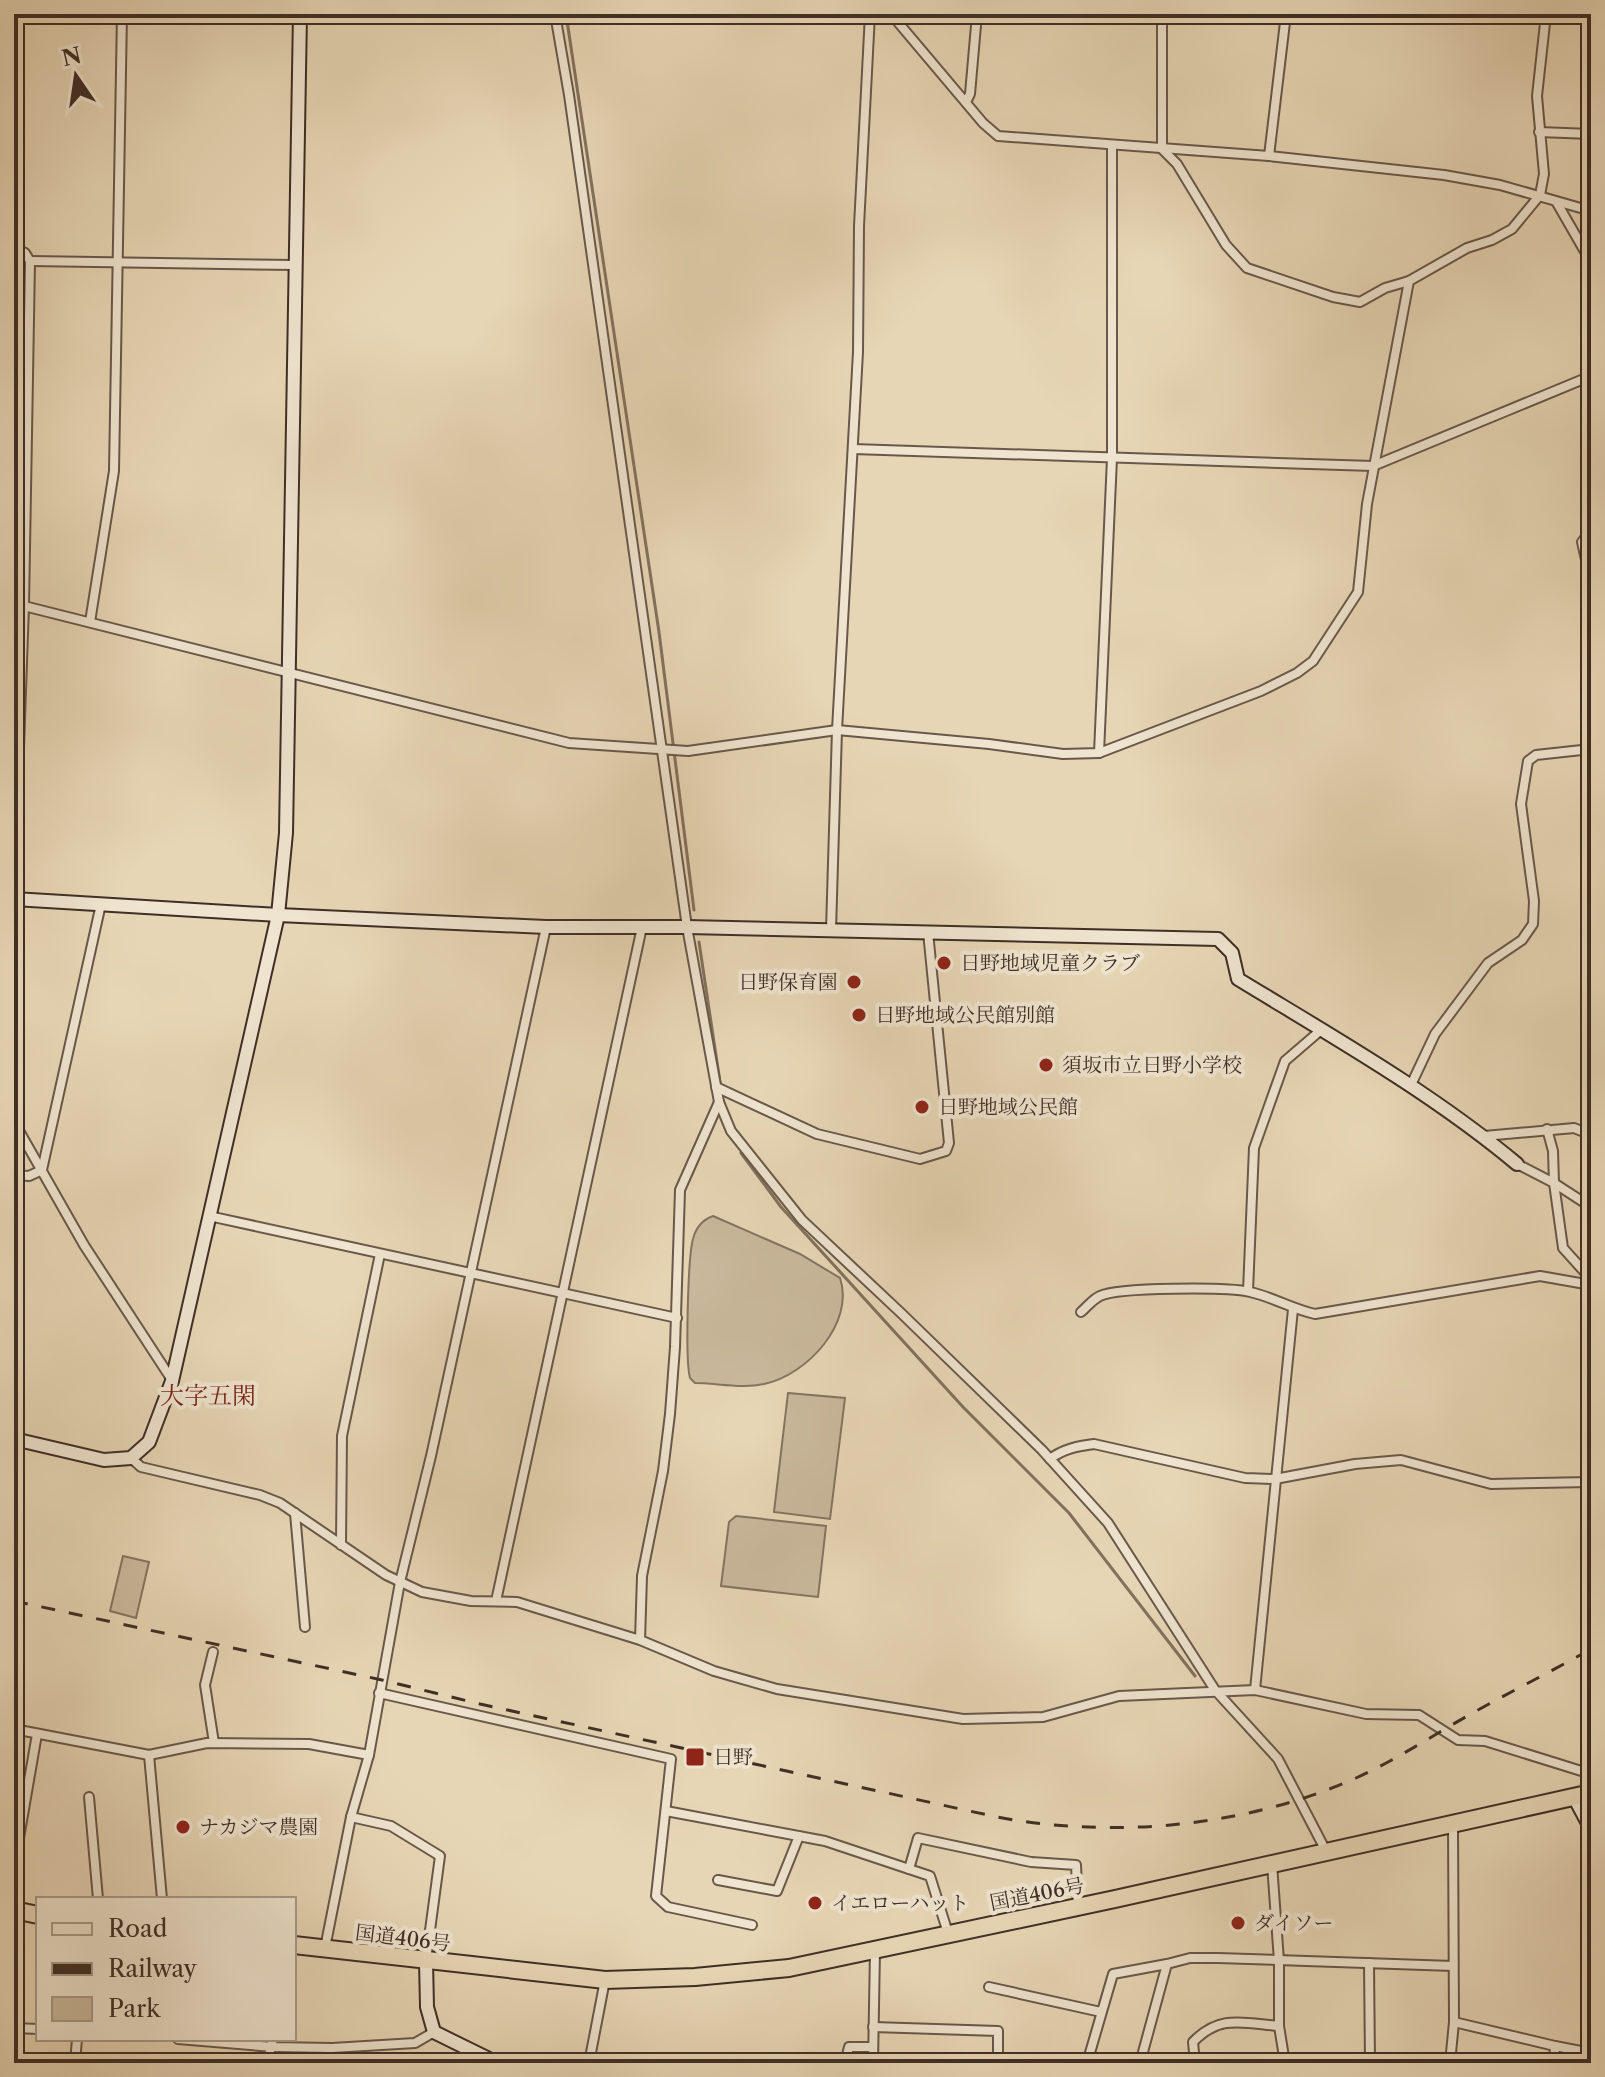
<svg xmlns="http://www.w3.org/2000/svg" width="1605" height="2077" font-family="'Libre Caslon Text','Noto Serif JP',serif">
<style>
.green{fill:#cab99d;stroke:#847462;stroke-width:2}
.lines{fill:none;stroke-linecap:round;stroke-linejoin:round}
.stream{stroke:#82715e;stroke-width:3}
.street-casing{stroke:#69584a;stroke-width:12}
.secondary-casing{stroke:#3f2e26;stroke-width:16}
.highway-casing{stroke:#3f2e26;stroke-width:20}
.street{stroke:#efe4cf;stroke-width:8}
.secondary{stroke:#efe4cf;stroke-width:12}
.highway{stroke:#e7d6b5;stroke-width:16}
.rail{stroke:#3f2e26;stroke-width:3;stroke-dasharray:14 14;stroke-linecap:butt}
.poi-dot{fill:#8f2418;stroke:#efe4cf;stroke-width:3}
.labels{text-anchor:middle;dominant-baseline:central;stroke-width:8;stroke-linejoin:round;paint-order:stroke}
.poi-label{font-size:20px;fill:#3f2e26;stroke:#efe4cf;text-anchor:start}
.street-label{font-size:20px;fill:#3f2e26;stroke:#efe4cf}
.quarter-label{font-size:24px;fill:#7a1f14;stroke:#efe4cf}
</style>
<rect width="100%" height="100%" fill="#e7d6b5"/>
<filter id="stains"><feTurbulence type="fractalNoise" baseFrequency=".0025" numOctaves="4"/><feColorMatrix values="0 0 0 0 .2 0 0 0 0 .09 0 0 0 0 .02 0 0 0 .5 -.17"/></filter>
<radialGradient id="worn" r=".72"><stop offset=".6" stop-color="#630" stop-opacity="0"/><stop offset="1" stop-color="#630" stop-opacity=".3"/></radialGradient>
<g class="green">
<path d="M 713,1216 L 800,1254 L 840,1278 C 855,1323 807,1375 764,1384 C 743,1389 716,1383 695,1383 L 690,1378 C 685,1359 688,1257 693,1239 C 696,1227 702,1220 713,1216 Z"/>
<path d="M 788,1393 L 845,1398 L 830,1519 L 774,1512 Z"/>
<path d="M 736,1516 L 826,1526 L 818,1597 L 721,1586 L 729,1522 Z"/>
<path d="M 123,1556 L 149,1562 L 136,1618 L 110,1611 Z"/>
</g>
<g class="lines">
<g class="stream">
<path d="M 566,14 L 659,632 L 694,910"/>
<path d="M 699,942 L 720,1082"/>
<path d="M 741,1153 L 781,1207 L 963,1407 L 1069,1513 L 1195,1676"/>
</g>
<g class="street-casing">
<g id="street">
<path d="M 555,14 L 569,95 L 687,927 L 719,1102 L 731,1131 L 802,1220 L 901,1313 L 1042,1450 L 1108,1523 L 1215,1690 L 1278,1759 L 1326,1851"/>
<path d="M 891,14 L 983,123 L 998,136 L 1269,156 L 1444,175 L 1500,185 L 1591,211"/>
<path d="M 1162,14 L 1162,149 L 1177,164 L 1226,245 L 1247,268 L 1333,297 L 1360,302 L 1385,288 L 1409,281 L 1467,248 L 1492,240 L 1512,229 L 1540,195 L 1544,174 L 1537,96 L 1546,14"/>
<path d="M 966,102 L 970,94 L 977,14"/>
<path d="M 1539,132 L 1591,134"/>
<path d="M 1269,156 L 1286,14"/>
<path d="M 1557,203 L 1591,262"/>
<path d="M 14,248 L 25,253 L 30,261 L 24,606 L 14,889"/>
<path d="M 30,261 L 295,265"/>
<path d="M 853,449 L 1373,466 L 1591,376"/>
<path d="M 1591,530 L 1582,542 L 1591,582"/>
<path d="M 14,601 L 24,606 L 569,743 L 688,751 L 837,730 L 989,744 L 1063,754 L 1099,753 L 1261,691 L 1297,673 L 1313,661 L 1358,592 L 1367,504 L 1409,281"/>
<path d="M 90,622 L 114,471 L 122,14"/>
<path d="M 1099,753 L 1112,458 L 1112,145"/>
<path d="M 831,930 L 837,730 L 858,352 L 859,226 L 870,14"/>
<path d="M 716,1087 L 817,1134 L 920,1159 L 946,1151 L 949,1143 L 928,932"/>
<path d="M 1410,1087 L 1435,1034 L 1488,963 L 1522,940 L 1533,924 L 1534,901 L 1521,804 L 1528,761 L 1536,755 L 1591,749"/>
<path d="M 14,1122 L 84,1245 L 172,1380"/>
<path d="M 1547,1129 L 1553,1151 L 1554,1183 L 1563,1248 L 1591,1279"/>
<path d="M 1484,1136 L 1574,1128 L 1591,1135"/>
<path d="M 1517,1164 L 1554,1183 L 1591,1207"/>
<path d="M 14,1175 L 29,1176 L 42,1170 L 101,904"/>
<path d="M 209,1216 L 677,1318"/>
<path d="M 1248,1291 L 1254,1148 L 1285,1061 L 1321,1030"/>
<path d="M 1081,1312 C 1087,1307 1093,1299 1100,1296 C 1118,1287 1228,1287 1250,1292 C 1273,1297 1292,1309 1315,1314 L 1540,1276 L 1591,1285"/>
<path d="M 131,1458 L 141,1467 L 260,1495 L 280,1503 L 386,1575 L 422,1592 L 471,1601 L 517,1602 L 640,1640 L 714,1671 L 777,1689 L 963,1719 L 1043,1717 L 1119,1696 L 1255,1690 L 1366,1714 L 1419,1715 L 1458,1740 L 1485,1741 L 1591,1774"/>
<path d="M 1050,1459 C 1063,1449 1078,1446 1094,1444 L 1245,1478 L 1275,1479 L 1355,1464 L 1401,1460 L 1491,1484 L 1591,1482"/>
<path d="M 295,1513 L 305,1627"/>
<path d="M 341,1545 L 342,1436 L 380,1254"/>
<path d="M 496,1601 L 642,927"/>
<path d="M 640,1640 L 642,1576 L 663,1471 L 670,1414 L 675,1347 L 680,1190 L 719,1102"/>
<path d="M 213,1652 L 205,1685 L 214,1743"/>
<path d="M 1255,1690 L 1293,1309"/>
<path d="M 379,1693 L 671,1759 L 656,1896 L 668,1907 L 752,1925"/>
<path d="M 14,1729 L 149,1755 L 207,1743 L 309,1744 L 369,1755"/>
<path d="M 149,1755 L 162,1899"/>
<path d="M 89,1797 L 98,1899"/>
<path d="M 666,1811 L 825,1841 L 930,1876 L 948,1933"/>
<path d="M 351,1817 L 391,1826 L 440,1856 L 426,1960"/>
<path d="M 14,1867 L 37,1734"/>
<path d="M 909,1869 L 918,1838 L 1031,1862 L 1076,1865 L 1078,1906"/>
<path d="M 718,1880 L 777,1891 L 799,1836"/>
<path d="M 325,1948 L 351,1817 L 369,1755 L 400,1582 L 431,1456 L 546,927"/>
<path d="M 1369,1963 L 1370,2063"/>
<path d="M 989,1987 L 1101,2012"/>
<path d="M 1454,2022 L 1555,2046"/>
<path d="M 1279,2026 L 1285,2063"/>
<path d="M 873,2027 L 998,2031 L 998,2063"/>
<path d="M 14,2028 L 38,2029"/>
<path d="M 178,2039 L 273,2047 L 332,2048 L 415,2043 L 434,2032"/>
<path d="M 75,2063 L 77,2039"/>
<path d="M 267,2063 L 273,2039"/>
<path d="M 534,2063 L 539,2063"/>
<path d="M 589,2063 L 605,1980"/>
<path d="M 845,2063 L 849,2047 L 873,2047"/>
<path d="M 873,2063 L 875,1951"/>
<path d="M 1087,2063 L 1113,1974 L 1167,1964"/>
<path d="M 1140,2063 L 1167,1964 L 1190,1958 L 1218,1958 L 1453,1966"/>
<path d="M 1195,2063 L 1193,2042 C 1220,2014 1243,2023 1279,2026 L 1279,1961 L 1272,1864"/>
<path d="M 1450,2063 L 1454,2022 L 1453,1824"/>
<path d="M 1554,2063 L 1555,2046 L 1591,2053"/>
</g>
</g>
<g class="secondary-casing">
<g id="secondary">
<path d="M 14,899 L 278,915 L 546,927 L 687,927 L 1218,939 L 1232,953 L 1238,979 C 1333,1037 1432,1093 1517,1164"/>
<path d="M 14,1439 L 104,1460 L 131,1458 L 149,1442 L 172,1381 L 278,915 L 286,833 L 300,14"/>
<path d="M 1574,1797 L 1591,1829"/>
<path d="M 426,1961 L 427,2007 L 434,2032 L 497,2063"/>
</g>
</g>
<g class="highway-casing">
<g id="highway">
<path d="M 14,1910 L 38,1915"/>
<path d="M 294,1945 L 605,1980 L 695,1977 L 789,1968 L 1115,1899 L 1591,1793"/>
</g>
</g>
<use href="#street" class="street"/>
<use href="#secondary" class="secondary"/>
<use href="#highway" class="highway"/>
<path class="rail" d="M 14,1601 L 382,1680 L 480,1704 L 997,1817 C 1115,1839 1246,1827 1356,1778 C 1398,1759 1438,1732 1478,1710 C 1516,1689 1554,1670 1591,1649"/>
</g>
<g class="poi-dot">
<circle cx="944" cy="963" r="8"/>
<circle cx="854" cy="982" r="8"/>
<circle cx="859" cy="1015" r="8"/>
<circle cx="1046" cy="1065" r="8"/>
<circle cx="922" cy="1107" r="8"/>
<rect x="685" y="1747" width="20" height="20" rx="4"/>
<circle cx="183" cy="1827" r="8"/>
<circle cx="815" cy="1903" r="8"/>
<circle cx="1238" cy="1923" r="8"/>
</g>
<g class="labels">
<g class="poi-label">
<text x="960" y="963">日野地域児童クラブ</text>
<text x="838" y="982" text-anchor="end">日野保育園</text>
<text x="875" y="1015">日野地域公民館別館</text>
<text x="1062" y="1065">須坂市立日野小学校</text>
<text x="938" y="1107">日野地域公民館</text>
<text x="713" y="1757">日野</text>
<text x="199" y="1827">ナカジマ農園</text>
<text x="831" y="1903">イエローハット</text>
<text x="1254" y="1923">ダイソー</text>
</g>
<g class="street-label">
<text transform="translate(1037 1894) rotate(-11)">国道406号</text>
<text transform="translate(403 1938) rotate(7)">国道406号</text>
</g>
<g class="quarter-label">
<text x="208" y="1395">大字五閑</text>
</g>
</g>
<rect width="1605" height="2077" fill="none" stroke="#e7d6b5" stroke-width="48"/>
<rect x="16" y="16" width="1573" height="2045" fill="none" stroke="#3f2e26" stroke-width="4"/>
<rect x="24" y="24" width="1557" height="2029" fill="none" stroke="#3f2e26" stroke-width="2"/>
<rect x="36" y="1897" width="260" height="144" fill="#efe4cf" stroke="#a99b8b" stroke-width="2"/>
<rect x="52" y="1923" width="40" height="12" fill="#efe4cf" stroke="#a99b8b" stroke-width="2"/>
<text x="108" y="1937" font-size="24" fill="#3f2e26">Road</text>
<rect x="52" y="1963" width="40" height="12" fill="#3f2e26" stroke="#a99b8b" stroke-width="2"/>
<text x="108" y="1977" font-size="24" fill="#3f2e26">Railway</text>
<rect x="52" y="1997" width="40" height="24" fill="#cab99d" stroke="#a99b8b" stroke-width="2"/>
<text x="108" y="2017" font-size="24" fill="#3f2e26">Park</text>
<g transform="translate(76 76) rotate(347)" stroke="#efe4cf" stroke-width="6" paint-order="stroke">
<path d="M0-6L14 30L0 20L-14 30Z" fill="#3f2e26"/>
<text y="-12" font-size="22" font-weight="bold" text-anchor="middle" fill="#3f2e26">N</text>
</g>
<rect width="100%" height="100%" filter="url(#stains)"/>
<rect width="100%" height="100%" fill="url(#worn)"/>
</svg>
